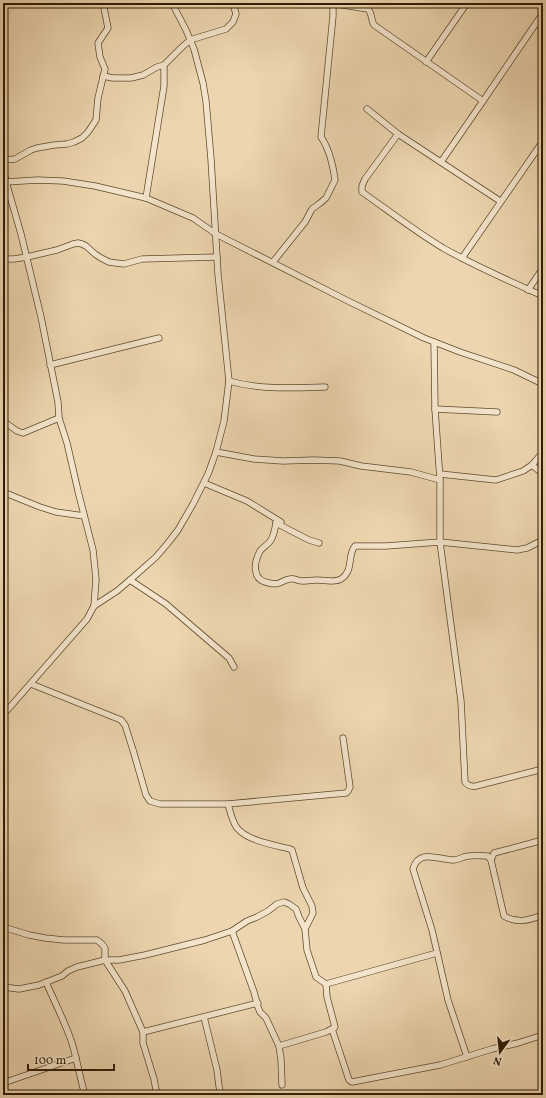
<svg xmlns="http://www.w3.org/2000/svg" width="546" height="1098" font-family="Vollkorn,serif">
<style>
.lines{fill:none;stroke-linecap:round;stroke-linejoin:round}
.minor-casing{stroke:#5e4a2e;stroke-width:7}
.minor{stroke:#f3e4cb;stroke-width:5.5}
</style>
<rect width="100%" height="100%" fill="#edd6af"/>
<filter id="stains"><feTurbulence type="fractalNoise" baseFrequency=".005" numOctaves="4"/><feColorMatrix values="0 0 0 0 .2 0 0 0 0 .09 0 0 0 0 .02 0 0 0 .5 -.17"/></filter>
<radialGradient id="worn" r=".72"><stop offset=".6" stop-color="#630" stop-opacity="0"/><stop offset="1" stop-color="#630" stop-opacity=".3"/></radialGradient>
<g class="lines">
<g class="minor-casing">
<g id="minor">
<path d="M 330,3 L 368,9 C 372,13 371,20 374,25 L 483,101 L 441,162"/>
<path d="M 426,62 L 467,3"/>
<path d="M 103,76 L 113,78 L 131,78 L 143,75 L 157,67 L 164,65 L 181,48 L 190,40 L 226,29 L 233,22 L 236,14 L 233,3"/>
<path d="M 483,101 L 543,13"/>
<path d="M 367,109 L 398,134 L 500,201"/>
<path d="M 398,134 L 365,179 L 362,186 L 362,192 C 389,211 415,231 443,248 C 475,266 509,281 543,296"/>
<path d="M 3,160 L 15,159 L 31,150 L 37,148 L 54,145 L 67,144 L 74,142 L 82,138 L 88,132 L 96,120 L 98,98 L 105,69 L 100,57 L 98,43 L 108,28 L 103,3"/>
<path d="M 3,166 L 6,182 L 21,234 L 41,317 L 58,402 L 59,418 L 67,443 L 78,491 L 93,550 L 96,579 L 94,606"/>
<path d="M 6,182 L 37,180 L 63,181 L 95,186 L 146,198 L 193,218 L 216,234 L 348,301 L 424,338 L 460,352 L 514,370 L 543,384"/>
<path d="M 146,198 L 164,86 L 164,65"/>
<path d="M 462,258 L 543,141"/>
<path d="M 3,259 L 14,259 L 27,257 L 57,250 L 73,244 L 78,243 L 82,244 L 86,246 L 95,254 L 101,258 L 109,262 L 116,263 L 124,264 L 142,259 L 217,257"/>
<path d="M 273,262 L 305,222 L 312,209 L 319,204 L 326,198 L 335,180 C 333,165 330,150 321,137 L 333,16 L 333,6 L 330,3"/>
<path d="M 528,290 L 543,268"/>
<path d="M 434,342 L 435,409 L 440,480 L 440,542 L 461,701 L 465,782 C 468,786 471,787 476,786 L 543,769"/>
<path d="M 50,365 L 159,338"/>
<path d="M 229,381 C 260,390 293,388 325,387"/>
<path d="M 435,409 L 497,412"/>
<path d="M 3,421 L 17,431 L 23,433 L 59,418"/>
<path d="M 216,452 L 254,459 L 283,461 L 314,460 L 340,461 L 361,466 L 411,472 L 440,480"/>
<path d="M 532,465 L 543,474"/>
<path d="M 440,474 L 496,480 L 523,471 L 532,465 L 543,452"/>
<path d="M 204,483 L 247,501 L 281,522 L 276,523 L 309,540 L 319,543"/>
<path d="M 3,492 L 40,507 L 56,512 L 84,516"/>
<path d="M 276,523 C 275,529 274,535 271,540 C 268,545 263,547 260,551 C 257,557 254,566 256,572 C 257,579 263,582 269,583 C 281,586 281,580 290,579 C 294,578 298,581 302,581 C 307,581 312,580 317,580 C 325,580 335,583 341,579 C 354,571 347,555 355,546 L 386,546 L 440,542 L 517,550 L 527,548 L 543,540"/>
<path d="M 130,580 L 166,604 L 229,658 L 234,667"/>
<path d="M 31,684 L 121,720 L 125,725 L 133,750 L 146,795 L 150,801 L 160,804 L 228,804 L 346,793 L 348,791 L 350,787 L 343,738"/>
<path d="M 3,715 L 87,619 L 94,606 L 117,591 L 130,580 L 156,557 L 168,543 L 178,530 L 193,504 L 208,474 L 216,452 L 224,421 L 229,381 L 218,274 L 211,159 L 206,101 L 203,83 L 194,49 L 186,30 L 172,3"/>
<path d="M 228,804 C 230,811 232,821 237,828 C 248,841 274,845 290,849 L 292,850 L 303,888 L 312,906 L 313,913 L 305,929 L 307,950 L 316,977 L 326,984 L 327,997 L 335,1027 L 334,1028 L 326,1032 L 279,1046"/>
<path d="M 543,840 L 494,853 L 491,860 L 504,916 C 518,924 529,920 543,915"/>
<path d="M 3,927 L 29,935 L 45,938 L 64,940 L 97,940 L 102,944 L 105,948 L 105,960 L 125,991 L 143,1032 L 143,1043 L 154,1079 L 157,1095"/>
<path d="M 232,931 L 254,992 L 258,1007 L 260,1012 L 266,1018 L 279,1046 L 281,1059 L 282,1085"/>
<path d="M 46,982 C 55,1003 65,1022 72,1043 C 77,1060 80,1078 85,1095"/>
<path d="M 326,984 L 437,953"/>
<path d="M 3,987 L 19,989 L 39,985 L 62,976 L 68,971 L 77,967 L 105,960 L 119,960 L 145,955 L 205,940 L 232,931 L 247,921 L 257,917 L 268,911 L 277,904 L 284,902 L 289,904 L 296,909 L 299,917 L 305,929"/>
<path d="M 204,1017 L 217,1070 L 219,1086 L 221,1095"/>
<path d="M 332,1029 L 349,1080 L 352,1082 L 440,1065 L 492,1049 L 518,1043 L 543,1035"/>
<path d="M 143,1032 L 258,1003"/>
<path d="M 467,1057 L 448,1000 L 432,930 L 413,869 C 419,848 439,860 454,860 C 459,860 463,856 469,856 C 475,855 482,856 488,856 L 491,860"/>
<path d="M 3,1083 L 76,1058"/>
</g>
</g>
<use href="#minor" class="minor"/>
</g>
<rect width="546" height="1098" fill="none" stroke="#edd6af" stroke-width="16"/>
<rect x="4" y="4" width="538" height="1090" fill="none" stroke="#2e1b03" stroke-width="2"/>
<rect x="8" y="8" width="530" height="1082" fill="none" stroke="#2e1b03"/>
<g transform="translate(500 1052) rotate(195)" stroke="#f3e4cb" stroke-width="3" paint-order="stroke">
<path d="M0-3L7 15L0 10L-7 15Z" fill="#2e1b03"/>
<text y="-6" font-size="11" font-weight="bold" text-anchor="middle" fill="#2e1b03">N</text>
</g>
<path d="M28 1064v6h86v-6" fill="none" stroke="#2e1b03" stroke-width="2"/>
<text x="34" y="1064" font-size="12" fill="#2e1b03" stroke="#f3e4cb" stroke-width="3" paint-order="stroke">100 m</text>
<rect width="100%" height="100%" filter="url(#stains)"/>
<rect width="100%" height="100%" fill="url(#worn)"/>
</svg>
